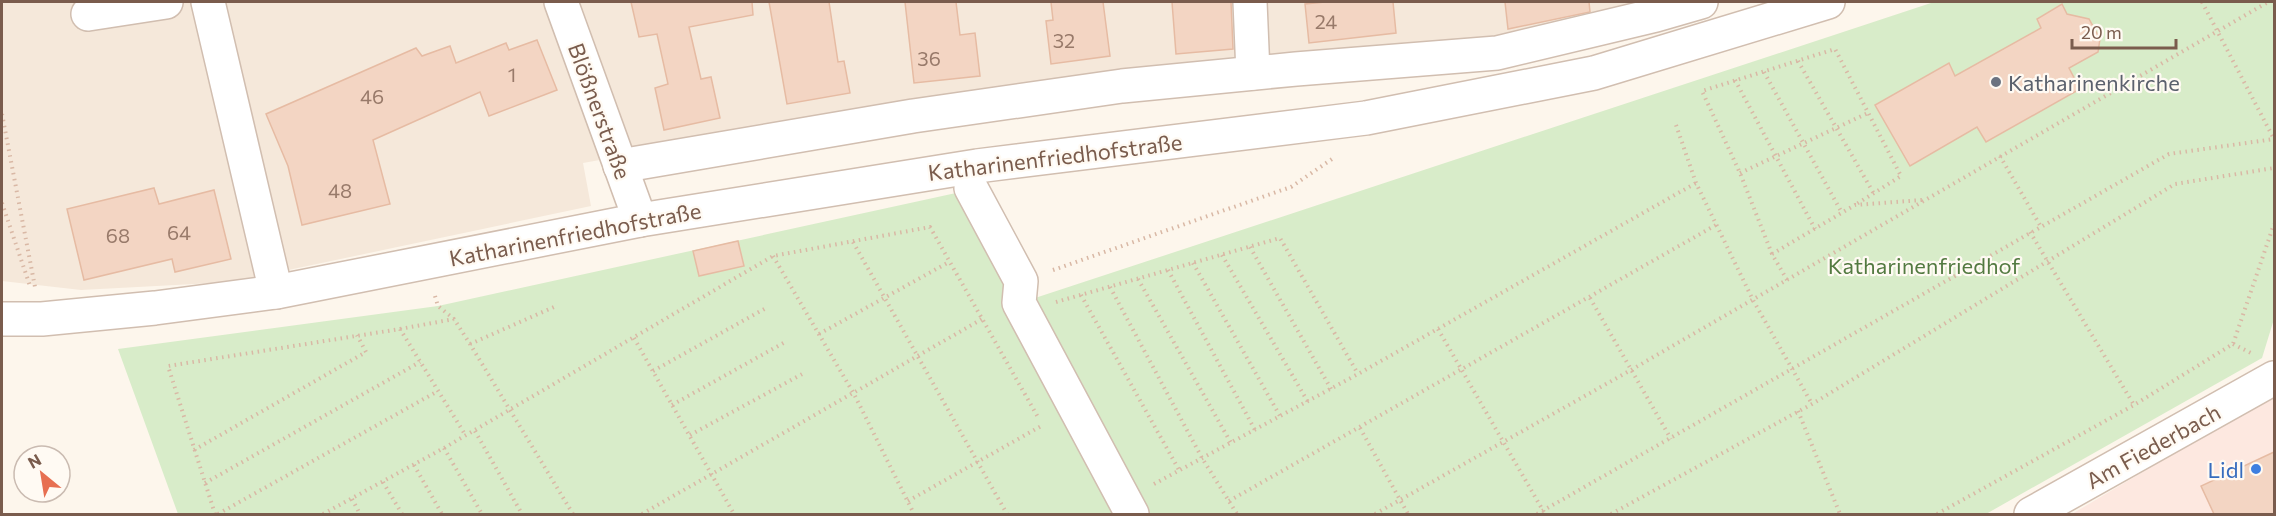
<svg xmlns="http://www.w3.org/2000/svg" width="2276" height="516" font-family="Commissioner,sans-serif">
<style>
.residential{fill:#f5e8da}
.commercial{fill:#fde8e0}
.green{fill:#d8ecc9}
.building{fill:#f3d5c3;stroke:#e6bba3;stroke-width:1.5}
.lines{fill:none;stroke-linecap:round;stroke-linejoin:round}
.minor-casing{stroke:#d1beb0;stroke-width:36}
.path{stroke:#d9b8a5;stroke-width:4;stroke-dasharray:1.5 4.5;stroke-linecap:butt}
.minor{stroke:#fff;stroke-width:33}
.worship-dot{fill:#6b7280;stroke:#fffaf3;stroke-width:2}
.shop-dot{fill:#3f7fe0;stroke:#fffaf3;stroke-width:2}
.labels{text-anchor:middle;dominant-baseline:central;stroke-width:4.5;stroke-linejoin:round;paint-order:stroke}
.number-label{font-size:20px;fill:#987a6a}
.worship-label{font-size:22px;fill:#5b616d;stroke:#fffaf3;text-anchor:start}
.street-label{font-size:22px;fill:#7a5c4d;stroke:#fffaf3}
.park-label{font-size:22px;fill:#537a41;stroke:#fffaf3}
.shop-label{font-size:22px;fill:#366cbe;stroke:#fffaf3;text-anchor:end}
</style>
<rect width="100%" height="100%" fill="#fdf6ec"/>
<path class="residential" d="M 2,2 L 1683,2 L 1604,27 L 991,90 L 583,163 L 591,206 L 232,282 L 81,290 L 2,281 Z"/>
<path class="commercial" d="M 2274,399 L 2274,514 L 2072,514 L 2244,412 Z"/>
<path class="green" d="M 1934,2 L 2274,2 L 2274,319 L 2262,358 L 1986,514 L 178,514 L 118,349 L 438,306 L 956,193 L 1014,305 Z"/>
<g class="building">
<path d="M 631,2 L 752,2 L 753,15 L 689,27 L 701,79 L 711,77 L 720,118 L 664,130 L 655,88 L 668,84 L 657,34 L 639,37 Z"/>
<path d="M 769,2 L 829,2 L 838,62 L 844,61 L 850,93 L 787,104 Z"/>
<path d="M 905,2 L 956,2 L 960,35 L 975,33 L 980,76 L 914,83 Z"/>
<path d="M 1051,2 L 1103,2 L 1110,56 L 1051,64 L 1046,21 L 1053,20 Z"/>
<path d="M 1172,2 L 1231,2 L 1233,49 L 1176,54 Z"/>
<path d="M 1325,2 L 1393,2 L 1396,33 L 1309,43 L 1305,4 Z"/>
<path d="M 1505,2 L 1589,2 L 1590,12 L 1508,29 Z"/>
<path d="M 2062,4 L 2067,14 L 2089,19 L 2100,39 L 2098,52 L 2069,68 L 2080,89 L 1986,142 L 1977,127 L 1910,166 L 1875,105 L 1949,63 L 1955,76 L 2041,28 L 2037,19 Z"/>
<path d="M 537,40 L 557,90 L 489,116 L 480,92 L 373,140 L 390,204 L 302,225 L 288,166 L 266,114 L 416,48 L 422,56 L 450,46 L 456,63 L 506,43 L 509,50 Z"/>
<path d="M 154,188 L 159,204 L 214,190 L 231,259 L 175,272 L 172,259 L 84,280 L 67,209 Z"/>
<path d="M 738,241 L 744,266 L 699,276 L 693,251 Z"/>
<path d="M 2274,452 L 2274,514 L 2214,514 L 2201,486 Z"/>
</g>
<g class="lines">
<g class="minor-casing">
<g id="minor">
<path d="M 208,2 L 276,292"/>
<path d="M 561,2 L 640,220"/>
<path d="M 1250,2 L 1253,73"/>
<path d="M 88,14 L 166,2"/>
<path d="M 620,166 L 913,116 L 1122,86 L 1296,69 L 1497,53 L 1656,15 L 1701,2"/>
<path d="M 971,188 L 1021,281 L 1019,303 L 1132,514"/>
<path d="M 2,319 L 42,319 L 155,308 L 276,292 L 640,220 L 977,166 L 1366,118 L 1594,73 L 1828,2"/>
<path d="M 2031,514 L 2274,378"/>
</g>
</g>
<g class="path">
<path d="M 2202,2 L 2274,139"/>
<path d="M 1798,61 L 1874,194"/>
<path d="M 1764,72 L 1842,213"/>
<path d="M 1735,80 L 1815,229"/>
<path d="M 2,114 L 35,287"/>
<path d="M 1676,125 L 1696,183 L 1753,300 L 1812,404"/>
<path d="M 2000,156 L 2041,227"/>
<path d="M 1740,173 L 1868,113"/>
<path d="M 2,203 L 30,286"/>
<path d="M 2030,232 L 2134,405"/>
<path d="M 853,242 L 1007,514"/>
<path d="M 1250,247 L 1331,389"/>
<path d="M 1772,254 L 1740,173 L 1702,91 L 1835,49 L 1901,176 L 1855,205"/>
<path d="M 1222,255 L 1308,402"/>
<path d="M 773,256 L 854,394 L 914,514"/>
<path d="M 1193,263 L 1280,416"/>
<path d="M 1053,270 L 1291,187 L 1335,157"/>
<path d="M 1168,270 L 1255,430"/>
<path d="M 1138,279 L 1231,443"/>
<path d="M 1787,280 L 1772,254 L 1855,205 L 1922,200"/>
<path d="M 1110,287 L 1202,458 L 1237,514"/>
<path d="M 1081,295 L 1179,470"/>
<path d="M 435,296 L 438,306 L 454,319 L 470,344 L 573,514"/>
<path d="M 1590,298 L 1671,439"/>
<path d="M 1056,302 L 1280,238 L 1358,374"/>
<path d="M 400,329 L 454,319"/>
<path d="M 1438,329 L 1545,514"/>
<path d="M 819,334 L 949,262"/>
<path d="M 634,338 L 734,514"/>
<path d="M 470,344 L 554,307"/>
<path d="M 2233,344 L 2251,353"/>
<path d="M 653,371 L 766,308"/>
<path d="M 672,405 L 787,341"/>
<path d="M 1798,411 L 1840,514"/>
<path d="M 1360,428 L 1408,514"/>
<path d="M 475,431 L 522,514"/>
<path d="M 690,435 L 806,372"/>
<path d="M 444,448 L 482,514"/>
<path d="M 194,450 L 366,352 L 357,335"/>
<path d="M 414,465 L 442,514"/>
<path d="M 383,482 L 402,514"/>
<path d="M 205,483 L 420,362"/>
<path d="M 1154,484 L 1358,374 L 1696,183"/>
<path d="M 352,499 L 360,514"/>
<path d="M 908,501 L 1043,425"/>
<path d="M 1229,501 L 1716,225"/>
<path d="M 215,514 L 168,366 L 400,329 L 466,436"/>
<path d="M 218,514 L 438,391"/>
<path d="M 323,514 L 444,448 L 773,256 L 930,227 L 1039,419"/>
<path d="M 642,514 L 982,319"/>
<path d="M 1375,514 L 1631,370 L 2268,2"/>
<path d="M 1537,514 L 2169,154 L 2274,139"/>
<path d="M 1611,514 L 1812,404 L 2175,184 L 2274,168"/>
<path d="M 1937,514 L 2134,405 L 2233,344 L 2274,224"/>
</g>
<use href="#minor" class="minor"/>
</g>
<circle class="worship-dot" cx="1996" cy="82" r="6"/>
<circle class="shop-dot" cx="2256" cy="469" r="6"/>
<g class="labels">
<g class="number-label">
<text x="1326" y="21">24</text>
<text x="1064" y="40">32</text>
<text x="929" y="58">36</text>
<text x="512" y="74">1</text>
<text x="372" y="96">46</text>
<text x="340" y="190">48</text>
<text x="179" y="232">64</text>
<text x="118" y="235">68</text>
</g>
<g class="worship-label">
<text x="2008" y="82">Katharinenkirche</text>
</g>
<g class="street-label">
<text transform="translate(600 111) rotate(70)">Blößnerstraße</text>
<text transform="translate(1055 157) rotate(-7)">Katharinenfriedhofstraße</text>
<text transform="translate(575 234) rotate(-11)">Katharinenfriedhofstraße</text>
<text transform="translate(2153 446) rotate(-29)">Am Fiederbach</text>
</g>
<g class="park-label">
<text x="1924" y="265">Katharinenfriedhof</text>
</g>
<g class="shop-label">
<text x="2244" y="469">Lidl</text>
</g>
</g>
<rect width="2276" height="516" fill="none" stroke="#7a5c4d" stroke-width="6"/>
<g transform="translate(42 474) rotate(330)"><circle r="28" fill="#fffaf3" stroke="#cabbb1" stroke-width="1.5"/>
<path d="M0-4.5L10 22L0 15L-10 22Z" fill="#e76f51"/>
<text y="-9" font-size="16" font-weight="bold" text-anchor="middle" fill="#7a5c4d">N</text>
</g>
<path d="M2072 39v9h104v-9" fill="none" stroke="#7a5c4d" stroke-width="3"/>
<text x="2081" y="39" font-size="18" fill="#7a5c4d" stroke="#fffaf3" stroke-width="4.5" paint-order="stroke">20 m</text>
</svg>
